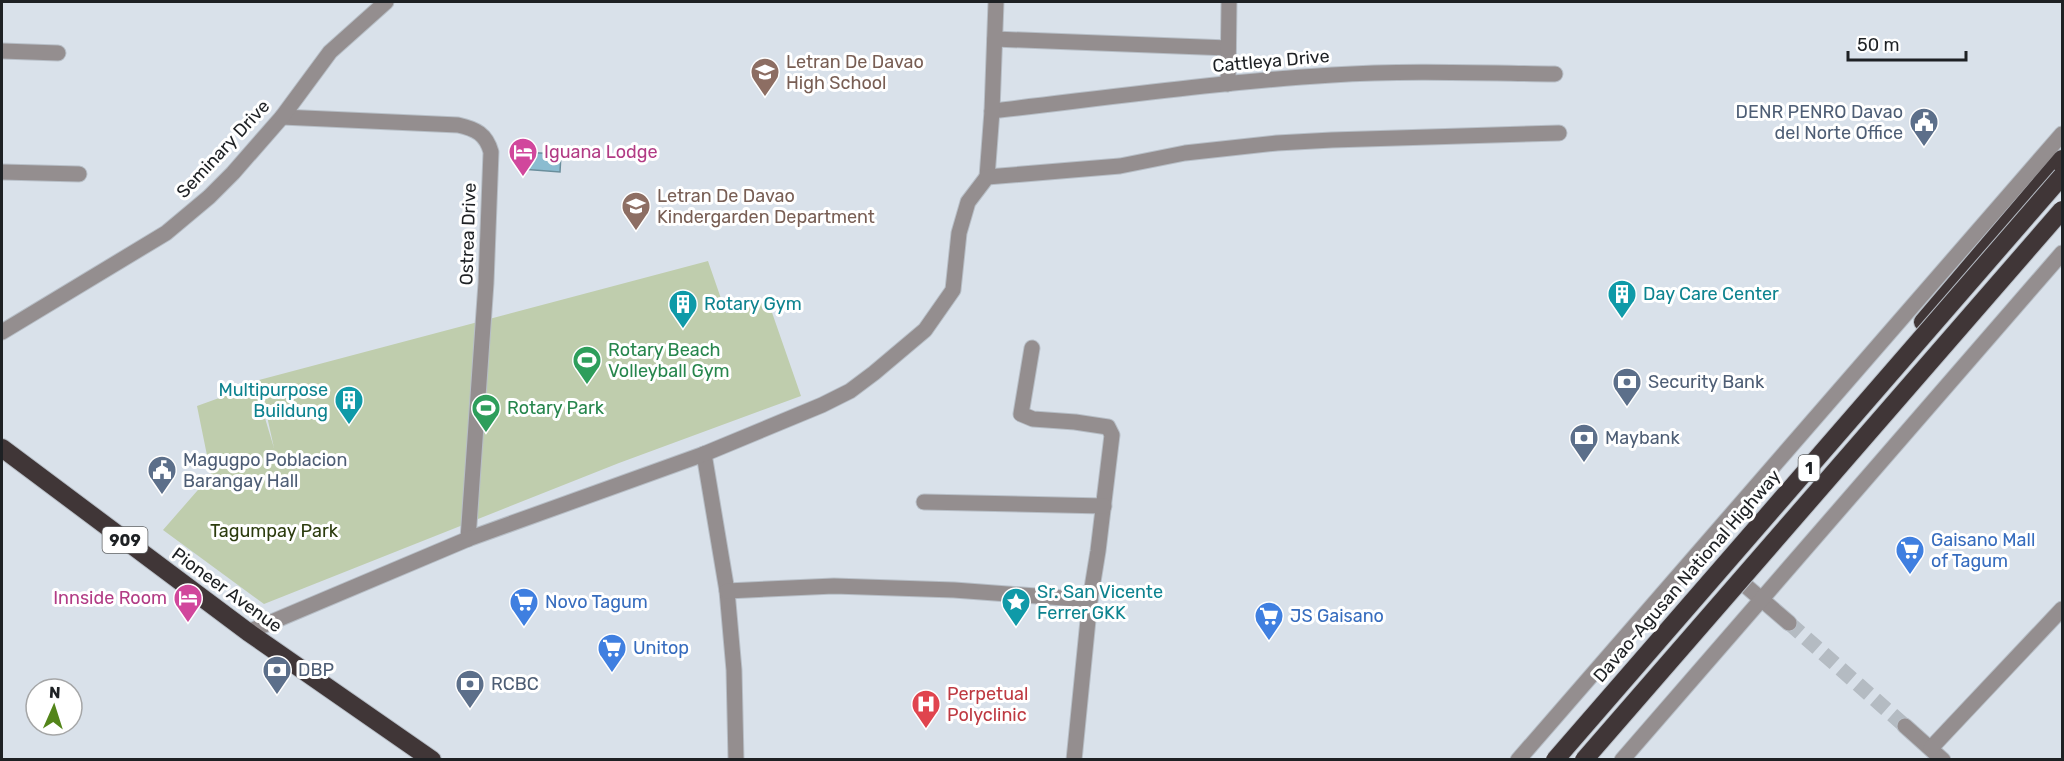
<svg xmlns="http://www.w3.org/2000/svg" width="2064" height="761" font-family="Rubik,sans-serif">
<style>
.green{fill:#bfcdad}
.water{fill:#8bbcd0;stroke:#6a8e9c;stroke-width:1.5}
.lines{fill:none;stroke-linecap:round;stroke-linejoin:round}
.minor-tunnel{stroke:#b4bbc2;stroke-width:15;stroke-dasharray:15 8;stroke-linecap:butt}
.minor-casing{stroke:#b7bec6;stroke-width:17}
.highway-casing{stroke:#b7bec6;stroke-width:20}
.minor{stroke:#948e8f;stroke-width:15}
.highway{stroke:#403637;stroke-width:18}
.highway-bridge-casing{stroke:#b7bec6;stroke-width:20;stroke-linecap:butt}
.highway-bridge{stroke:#403637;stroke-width:18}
.labels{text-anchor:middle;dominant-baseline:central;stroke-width:6;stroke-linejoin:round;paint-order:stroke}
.shield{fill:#fff;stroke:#626466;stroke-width:1.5}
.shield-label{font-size:16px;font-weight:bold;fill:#1e2124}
.street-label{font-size:18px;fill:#1e2124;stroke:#fff}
.education-label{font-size:18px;fill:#785e54;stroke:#fff;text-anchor:start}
.service-label{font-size:18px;fill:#4e5e75;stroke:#fff;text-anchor:start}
.hotel-label{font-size:18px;fill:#b23c85;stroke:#fff;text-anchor:start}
.culture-label{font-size:18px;fill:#0d838f;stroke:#fff;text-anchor:start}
.leisure-label{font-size:18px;fill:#27864d;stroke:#fff;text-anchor:start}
.park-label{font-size:18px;fill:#2c3c0e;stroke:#fff}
.shop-label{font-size:18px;fill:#366cbe;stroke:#fff;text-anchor:start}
.health-label{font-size:18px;fill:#be3a42;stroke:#fff;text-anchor:start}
</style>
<rect width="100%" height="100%" fill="#d9e1ea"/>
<path class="green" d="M 708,261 L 726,313 L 768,301 L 801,396 L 619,463 L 264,604 L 163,530 L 211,475 L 197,406 L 255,385 L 274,448 L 259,380 Z"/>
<path class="water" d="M 518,152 L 561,154 L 560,172 L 521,169 L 517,167 L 518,162 L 515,161 L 515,156 Z"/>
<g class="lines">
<path class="minor-tunnel" d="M 1789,623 L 1905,726"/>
<g class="minor-casing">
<g id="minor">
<path d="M 995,39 L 1228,48"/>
<path d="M 2,51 L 58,53"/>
<path d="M 1228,84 L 1229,2"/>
<path d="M 992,111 C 1105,98 1218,82 1332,75 C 1406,70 1481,73 1555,74"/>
<path d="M 282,117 L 458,125 C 476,129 486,134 491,152 L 486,283 L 468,539"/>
<path d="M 2,172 L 79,174"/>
<path d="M 987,177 L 992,111 L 996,2"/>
<path d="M 2,332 L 166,233 L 209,197 L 233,173 L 282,117 L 330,52 L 386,2"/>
<path d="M 1032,348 L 1021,414 L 1033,419 L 1075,422 L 1108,427 L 1112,435 L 1098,551 L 1090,600 L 1074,760"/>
<path d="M 704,454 L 727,591 L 734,670 L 736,760"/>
<path d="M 924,502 L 1104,506"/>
<path d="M 1746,586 L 1789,623"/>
<path d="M 727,591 L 834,586 L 954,590 L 1090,600"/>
<path d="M 248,632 L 468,539 L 704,454 L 822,405 L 850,391 L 874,373 L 925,330 L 953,290 L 959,233 L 968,202 L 987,177 L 1120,166 L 1185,153 L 1277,143 L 1332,140 L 1559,133"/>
<path d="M 1905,726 L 1943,760"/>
<path d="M 1931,748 L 2062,609"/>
<path d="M 1518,760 L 2062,134"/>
<path d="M 1622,760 L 2062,253"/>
</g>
</g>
<g class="highway-casing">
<g id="highway">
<path d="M 1923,322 L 2062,159"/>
<path d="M 2,448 L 248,632 L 432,760"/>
</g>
</g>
<use href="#minor" class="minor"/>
<use href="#highway" class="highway"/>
<g class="highway-bridge-casing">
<g id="highway-bridge">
<path d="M 1555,760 L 2062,176"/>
<path d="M 1584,760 L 2062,210"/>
</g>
</g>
<use href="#highway-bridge" class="highway-bridge"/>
</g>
<defs>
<g id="school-pin" transform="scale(1.5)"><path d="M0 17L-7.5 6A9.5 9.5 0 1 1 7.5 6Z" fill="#8d6e63" stroke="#fff"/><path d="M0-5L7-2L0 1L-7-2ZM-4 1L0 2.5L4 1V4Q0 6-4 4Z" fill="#fff"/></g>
<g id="civic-pin" transform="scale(1.5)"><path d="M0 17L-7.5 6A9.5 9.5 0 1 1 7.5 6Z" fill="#5c6f8a" stroke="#fff"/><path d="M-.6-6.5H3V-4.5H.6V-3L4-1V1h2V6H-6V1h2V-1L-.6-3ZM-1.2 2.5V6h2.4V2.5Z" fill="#fff"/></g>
<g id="hotel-pin" transform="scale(1.5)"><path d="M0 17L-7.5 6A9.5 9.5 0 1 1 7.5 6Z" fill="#d1479c" stroke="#fff"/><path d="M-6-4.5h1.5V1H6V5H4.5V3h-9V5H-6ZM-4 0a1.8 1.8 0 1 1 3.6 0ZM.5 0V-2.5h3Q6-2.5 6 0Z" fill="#fff"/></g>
<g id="building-pin" transform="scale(1.5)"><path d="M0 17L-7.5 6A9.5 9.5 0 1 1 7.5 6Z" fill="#0f9aa8" stroke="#fff"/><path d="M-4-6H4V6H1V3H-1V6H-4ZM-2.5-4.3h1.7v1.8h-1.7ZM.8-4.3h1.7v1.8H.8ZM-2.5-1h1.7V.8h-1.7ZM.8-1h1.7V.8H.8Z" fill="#fff"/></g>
<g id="stadium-pin" transform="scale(1.5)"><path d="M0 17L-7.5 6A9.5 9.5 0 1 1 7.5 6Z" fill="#2e9e5b" stroke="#fff"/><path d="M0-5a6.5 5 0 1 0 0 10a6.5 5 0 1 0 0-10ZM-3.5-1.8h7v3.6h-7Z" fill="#fff"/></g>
<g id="bank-pin" transform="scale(1.5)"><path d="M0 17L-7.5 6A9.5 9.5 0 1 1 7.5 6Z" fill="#5c6f8a" stroke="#fff"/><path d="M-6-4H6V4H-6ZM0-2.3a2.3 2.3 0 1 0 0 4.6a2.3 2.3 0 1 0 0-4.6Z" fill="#fff"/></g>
<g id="supermarket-pin" transform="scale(1.5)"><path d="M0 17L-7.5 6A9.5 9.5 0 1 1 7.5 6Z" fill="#3f7fe0" stroke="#fff"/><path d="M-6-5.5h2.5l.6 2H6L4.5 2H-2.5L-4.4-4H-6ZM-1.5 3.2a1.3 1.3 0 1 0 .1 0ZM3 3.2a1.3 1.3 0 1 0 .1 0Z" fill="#fff"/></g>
<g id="sight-pin" transform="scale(1.5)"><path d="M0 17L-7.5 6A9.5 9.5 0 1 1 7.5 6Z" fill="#0f9aa8" stroke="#fff"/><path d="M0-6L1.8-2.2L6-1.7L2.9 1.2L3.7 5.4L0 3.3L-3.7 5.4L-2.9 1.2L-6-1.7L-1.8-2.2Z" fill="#fff"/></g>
<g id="hospital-pin" transform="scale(1.5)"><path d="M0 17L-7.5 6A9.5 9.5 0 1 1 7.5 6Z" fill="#e0444e" stroke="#fff"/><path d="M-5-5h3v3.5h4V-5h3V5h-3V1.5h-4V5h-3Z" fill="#fff"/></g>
</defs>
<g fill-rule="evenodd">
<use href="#school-pin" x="765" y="72"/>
<use href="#civic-pin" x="1924" y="122"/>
<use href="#hotel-pin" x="523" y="152"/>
<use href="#school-pin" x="636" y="206"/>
<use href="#building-pin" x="1622" y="294"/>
<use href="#building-pin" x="683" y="304"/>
<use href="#stadium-pin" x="587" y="360"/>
<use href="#bank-pin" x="1627" y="382"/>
<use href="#building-pin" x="349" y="400"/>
<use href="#stadium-pin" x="486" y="408"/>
<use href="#bank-pin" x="1584" y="438"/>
<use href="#civic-pin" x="162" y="470"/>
<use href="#supermarket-pin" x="1910" y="550"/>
<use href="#hotel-pin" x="188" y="598"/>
<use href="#supermarket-pin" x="524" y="602"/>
<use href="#sight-pin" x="1016" y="602"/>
<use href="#supermarket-pin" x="1269" y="616"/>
<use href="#supermarket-pin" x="612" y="648"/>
<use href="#bank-pin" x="277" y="670"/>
<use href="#bank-pin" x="470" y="684"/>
<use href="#hospital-pin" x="926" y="704"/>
</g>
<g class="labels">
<g class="shield">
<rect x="1798.5" y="455" width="21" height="26" rx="4.5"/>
<rect x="102.5" y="527" width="45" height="26" rx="4.5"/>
</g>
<g class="shield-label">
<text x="1809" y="468">1</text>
<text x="125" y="540">909</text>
</g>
<g class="street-label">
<text transform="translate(1271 61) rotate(-5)">Cattleya Drive</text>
<text transform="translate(223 149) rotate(-47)">Seminary Drive</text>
<text transform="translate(468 234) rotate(-88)">Ostrea Drive</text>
<text transform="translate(1687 576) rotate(-49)">Davao-Agusan National Highway</text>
<text transform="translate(227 590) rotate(36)">Pioneer Avenue</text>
</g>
<g class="education-label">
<text x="786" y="62">Letran De Davao<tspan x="786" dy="21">High School</tspan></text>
<text x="657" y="196">Letran De Davao<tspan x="657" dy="21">Kindergarden Department</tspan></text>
</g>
<g class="service-label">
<text x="1903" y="112" text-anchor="end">DENR PENRO Davao<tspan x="1903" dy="21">del Norte Office</tspan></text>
<text x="1648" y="382">Security Bank</text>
<text x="1605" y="438">Maybank</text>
<text x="183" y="460">Magugpo Poblacion<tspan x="183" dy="21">Barangay Hall</tspan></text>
<text x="298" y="670">DBP</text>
<text x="491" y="684">RCBC</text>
</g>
<g class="hotel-label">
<text x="544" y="152">Iguana Lodge</text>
<text x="167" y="598" text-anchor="end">Innside Room</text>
</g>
<g class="culture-label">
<text x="1643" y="294">Day Care Center</text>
<text x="704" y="304">Rotary Gym</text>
<text x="328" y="390" text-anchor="end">Multipurpose<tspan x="328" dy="21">Buildung</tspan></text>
<text x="1037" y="592">Sr. San Vicente<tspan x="1037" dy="21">Ferrer GKK</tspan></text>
</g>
<g class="leisure-label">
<text x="608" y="350">Rotary Beach<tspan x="608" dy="21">Volleyball Gym</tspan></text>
<text x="507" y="408">Rotary Park</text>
</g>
<g class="park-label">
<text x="274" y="531">Tagumpay Park</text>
</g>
<g class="shop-label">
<text x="1931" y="540">Gaisano Mall<tspan x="1931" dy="21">of Tagum</tspan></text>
<text x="545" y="602">Novo Tagum</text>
<text x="1290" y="616">JS Gaisano</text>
<text x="633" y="648">Unitop</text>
</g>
<g class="health-label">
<text x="947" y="694">Perpetual<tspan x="947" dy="21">Polyclinic</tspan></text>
</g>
</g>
<rect width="2064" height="761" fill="none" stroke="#1e2124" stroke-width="6"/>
<g transform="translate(54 707) rotate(3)"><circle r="28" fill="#ffffff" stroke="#a5a6a7" stroke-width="1.5"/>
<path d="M0-4.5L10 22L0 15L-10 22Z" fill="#53851a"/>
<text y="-9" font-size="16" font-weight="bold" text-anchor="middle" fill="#1e2124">N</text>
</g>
<path d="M1848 51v9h118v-9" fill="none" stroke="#1e2124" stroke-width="3"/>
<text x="1857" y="51" font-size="18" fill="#1e2124" stroke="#ffffff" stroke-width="4.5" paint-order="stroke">50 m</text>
</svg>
